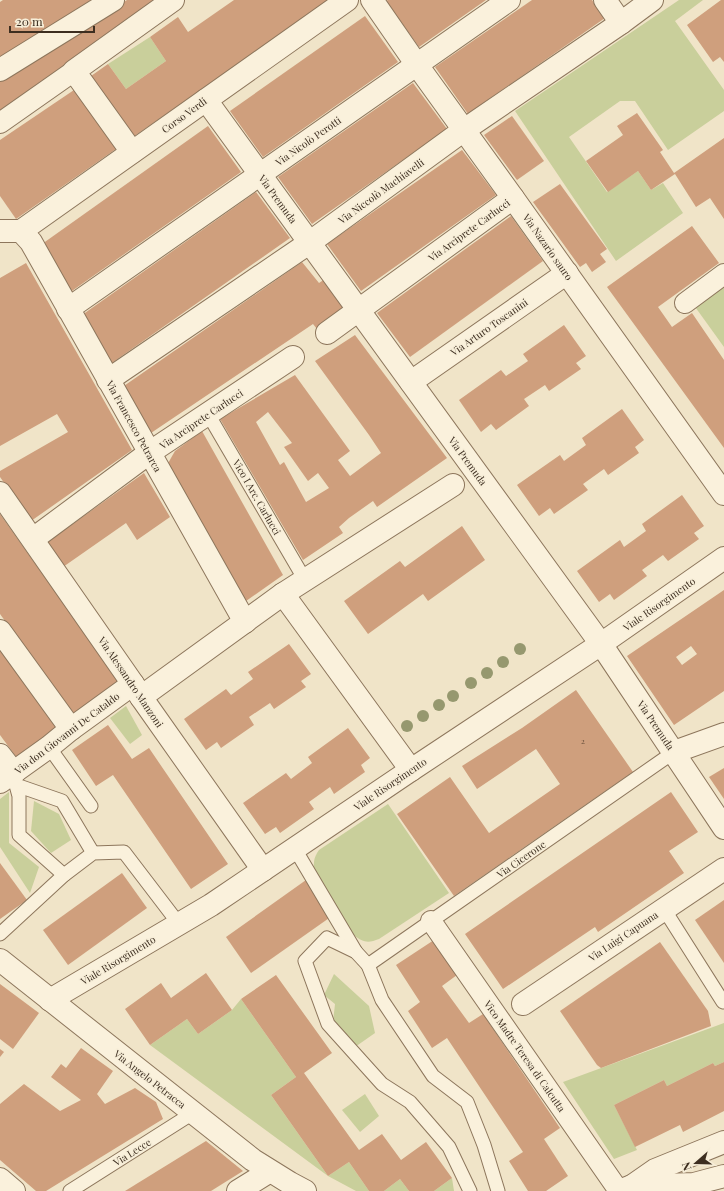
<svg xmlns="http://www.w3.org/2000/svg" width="724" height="1191" font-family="'Playfair Display',serif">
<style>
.green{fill:#c9cf9b}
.building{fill:#cf9f7d;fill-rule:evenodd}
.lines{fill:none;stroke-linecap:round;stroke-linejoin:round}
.service-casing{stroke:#8d765c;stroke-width:15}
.pedestrian-casing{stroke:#8d765c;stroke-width:22}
.minor-casing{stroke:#8d765c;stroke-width:24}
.tertiary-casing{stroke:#8d765c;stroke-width:24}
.service{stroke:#faf1dc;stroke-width:13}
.pedestrian{stroke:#faf1dc;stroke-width:20}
.minor{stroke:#faf1dc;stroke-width:22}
.tertiary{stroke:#faf1dc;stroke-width:22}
.tree{fill:#96986f}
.labels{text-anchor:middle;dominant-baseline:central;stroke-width:3;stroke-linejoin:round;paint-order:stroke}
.number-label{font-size:8px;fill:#624a37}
.street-label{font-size:10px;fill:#3d2e20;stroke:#f7eed8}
</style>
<rect width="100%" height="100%" fill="#f0e4c8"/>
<g class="green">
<path d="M 679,0 L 703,0 L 675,21 L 724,90 L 724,111 L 668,150 L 635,101 L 620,101 L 569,137 L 607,192 L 638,171 L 651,190 L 663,183 L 683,213 L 616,261 L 515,111 Z"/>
<path d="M 150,37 L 166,61 L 126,89 L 108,64 Z"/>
<path d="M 724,282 L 724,347 L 693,304 Z"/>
<path d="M 126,706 L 142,735 L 130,744 L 110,718 Z"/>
<path d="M 9,792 L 9,843 L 39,867 L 30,893 L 0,847 L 0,799 Z"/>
<path d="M 34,801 L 59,814 L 71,840 L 51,853 L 31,831 Z"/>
<path d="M 388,804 L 449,893 L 379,939 C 369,943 363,943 354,935 L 315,875 C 313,865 313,858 319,850 Z"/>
<path d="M 334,974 L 369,1006 L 375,1033 L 355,1047 L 333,1022 L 335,1004 L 324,995 Z"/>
<path d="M 241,999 L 296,1077 L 271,1095 L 328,1176 L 349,1162 L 369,1191 L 356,1191 L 328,1176 L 150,1045 L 187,1019 L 198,1034 L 232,1010 Z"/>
<path d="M 724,1023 L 724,1062 L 715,1066 L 713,1063 L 667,1086 L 664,1080 L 614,1105 L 637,1150 L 614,1159 L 563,1082 Z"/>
<path d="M 365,1094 L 379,1116 L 360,1132 L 342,1110 Z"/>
<path d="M 452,1178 L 454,1191 L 434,1191 Z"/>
<path d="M 400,1179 L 409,1191 L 384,1191 Z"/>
</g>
<g class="building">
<path d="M 3,0 L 91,0 L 0,58 L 0,2 Z"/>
<path d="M 127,0 L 162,0 L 0,113 L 0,81 Z"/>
<path d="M 234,0 L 331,0 L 133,137 L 91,76 L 108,64 L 126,89 L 166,61 L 150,37 L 178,17 L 188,32 Z"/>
<path d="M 388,0 L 486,0 L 419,47 L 386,1 Z"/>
<path d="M 532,0 L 592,0 L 605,18 L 468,114 L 435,67 Z"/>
<path d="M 721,0 L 724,0 L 724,62 L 720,57 L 713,62 L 687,25 Z"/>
<path d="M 365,16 L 398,62 L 263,157 L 230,111 Z"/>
<path d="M 413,83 L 447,129 L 312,224 L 278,177 Z"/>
<path d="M 74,90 L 116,149 L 16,219 L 0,196 L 0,140 Z"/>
<path d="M 637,113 L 663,150 L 660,152 L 674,173 L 724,138 L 724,219 L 710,198 L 696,207 L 675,174 L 651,190 L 638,171 L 608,192 L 586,161 L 623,135 L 617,126 Z"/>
<path d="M 512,116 L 544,161 L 517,180 L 484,135 Z"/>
<path d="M 208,126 L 241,172 L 69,293 L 42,244 Z"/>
<path d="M 462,150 L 496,195 L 361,291 L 327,244 Z"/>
<path d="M 560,184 L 607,249 L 600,254 L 606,262 L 592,272 L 586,263 L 580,267 L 533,202 Z"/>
<path d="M 256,192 L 290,238 L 109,365 L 82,315 Z"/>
<path d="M 511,216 L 543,261 L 410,357 L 377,313 Z"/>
<path d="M 692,226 L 719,263 L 658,307 L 672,327 L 692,313 L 724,360 L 724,448 L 607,287 Z"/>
<path d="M 302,262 L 319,283 L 325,279 L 346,309 L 317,329 L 313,324 L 148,435 L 121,388 Z"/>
<path d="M 26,263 L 132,450 L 31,521 L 0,477 L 0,471 L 68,432 L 57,414 L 0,446 L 0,278 Z"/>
<path d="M 564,325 L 586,356 L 576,363 L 581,369 L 549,391 L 545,385 L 524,399 L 529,406 L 496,430 L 491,424 L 481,432 L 459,400 L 501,370 L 506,376 L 528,361 L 523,354 Z"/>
<path d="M 355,335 L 447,458 L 377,507 L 373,501 L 349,518 L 339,527 L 343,533 L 303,560 L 220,419 L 295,375 L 350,451 L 338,460 L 350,476 L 381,453 L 369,435 L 315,361 ZM 268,412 L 292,443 L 284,447 L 308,481 L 318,473 L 329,488 L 306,502 L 284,462 L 280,465 L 256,422 Z"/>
<path d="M 622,409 L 644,440 L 635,447 L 639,453 L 608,475 L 604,469 L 583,484 L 588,490 L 554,514 L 550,508 L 539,516 L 517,485 L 560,455 L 564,461 L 586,445 L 582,438 Z"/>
<path d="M 202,431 L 283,575 L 246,601 L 167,465 L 175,451 Z"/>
<path d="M 144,473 L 170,517 L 137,540 L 126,523 L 63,567 L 46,543 Z"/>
<path d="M 682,495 L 704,526 L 694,533 L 699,539 L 668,561 L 663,555 L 642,570 L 647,576 L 614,600 L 610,594 L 599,602 L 577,571 L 620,540 L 624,547 L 646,531 L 642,524 Z"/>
<path d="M 0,514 L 119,682 L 74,716 L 0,614 Z"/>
<path d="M 462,526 L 485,560 L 428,601 L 423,594 L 368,634 L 344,601 L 400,561 L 405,567 Z"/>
<path d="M 724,590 L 724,691 L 674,725 L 627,656 ZM 691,646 L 697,654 L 682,665 L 676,657 Z"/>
<path d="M 289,644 L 311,674 L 301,681 L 306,687 L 274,709 L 270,703 L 249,717 L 254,725 L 221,748 L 217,742 L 206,750 L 184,719 L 226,689 L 231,695 L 253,679 L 248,672 Z"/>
<path d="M 0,648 L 57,728 L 17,758 L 0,735 Z"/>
<path d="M 576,690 L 633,772 L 454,896 L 397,814 L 450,777 L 489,833 L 560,784 L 536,749 L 477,789 L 462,766 L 522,728 Z"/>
<path d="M 108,725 L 132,759 L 149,748 L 228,864 L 191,889 L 113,775 L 96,786 L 72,750 Z"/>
<path d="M 348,728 L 370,758 L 361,765 L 365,772 L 334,794 L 330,787 L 309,802 L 314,809 L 280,833 L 276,827 L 265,834 L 243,803 L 286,773 L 291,779 L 312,763 L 308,757 Z"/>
<path d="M 724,768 L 724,799 L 709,777 Z"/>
<path d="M 671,792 L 698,832 L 669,851 L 684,873 L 598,932 L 595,927 L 503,989 L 465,934 Z"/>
<path d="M 0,863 L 27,900 L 0,919 Z"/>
<path d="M 122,873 L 147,908 L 68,965 L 43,930 Z"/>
<path d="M 306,880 L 332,916 L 251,973 L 226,937 Z"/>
<path d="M 724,900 L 724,963 L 695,920 Z"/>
<path d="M 434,940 L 457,975 L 442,986 L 469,1023 L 483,1014 L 560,1128 L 544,1139 L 568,1176 L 546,1191 L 528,1191 L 509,1161 L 523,1152 L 447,1038 L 432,1048 L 408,1011 L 420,1002 L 396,965 Z"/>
<path d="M 660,942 L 708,1011 L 711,1026 L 601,1068 L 597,1065 L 560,1011 Z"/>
<path d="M 206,973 L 232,1010 L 198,1034 L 187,1019 L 150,1045 L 125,1009 L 161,983 L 171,998 Z"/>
<path d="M 276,975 L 332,1053 L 304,1073 L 359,1150 L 382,1134 L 401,1160 L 426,1142 L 452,1178 L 434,1191 L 409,1191 L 400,1179 L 384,1191 L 369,1191 L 349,1162 L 328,1176 L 271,1095 L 296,1077 L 241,999 Z"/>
<path d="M 0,984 L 39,1013 L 13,1049 L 0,1039 Z"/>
<path d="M 81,1048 L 113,1071 L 97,1094 L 105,1104 L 135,1088 L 156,1102 L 163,1119 L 46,1191 L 36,1191 L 0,1160 L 0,1104 L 24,1084 L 60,1111 L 81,1100 L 51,1077 L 61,1064 L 66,1068 Z"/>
<path d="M 0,1049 L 4,1052 L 0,1057 Z"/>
<path d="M 724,1062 L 724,1111 L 683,1132 L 680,1125 L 635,1147 L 614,1105 L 664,1080 L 667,1086 L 713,1063 L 715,1066 Z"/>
<path d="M 206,1141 L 243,1171 L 211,1191 L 125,1191 Z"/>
</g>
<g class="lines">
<g class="service-casing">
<g id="service">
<path d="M 208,414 L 305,580"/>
<path d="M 49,747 L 91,806"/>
<path d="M 14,773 L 16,785 L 19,796 L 19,835 L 64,875"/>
<path d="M 16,785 L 62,801 L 93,853"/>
<path d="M 295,849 L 356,952"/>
<path d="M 664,909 L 723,1002"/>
<path d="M 0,934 L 64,875 L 93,853 L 124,852 L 179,924"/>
<path d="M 368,965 L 674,752"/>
<path d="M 70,1191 L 193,1113"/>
<path d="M 470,1191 L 449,1147 L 410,1102 L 382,1084 L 328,1024 L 305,961 L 327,938 L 356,952 L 368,965 L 382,1000 L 433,1076 L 467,1102 L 484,1145 L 498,1191"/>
</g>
</g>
<g class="pedestrian-casing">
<g id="pedestrian">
<path d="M 0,123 L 74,71"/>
<path d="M 685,303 L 724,274"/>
<path d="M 431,921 L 619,1191"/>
</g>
</g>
<g class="minor-casing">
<g id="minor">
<path d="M 372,0 L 417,65 L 513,198 L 724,494"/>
<path d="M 605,0 L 621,23"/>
<path d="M 0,70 L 113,0"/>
<path d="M 206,100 L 601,644 L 724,828"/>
<path d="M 132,152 L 74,71 L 173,0"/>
<path d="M 21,231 L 31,242 L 245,622"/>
<path d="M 68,309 L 509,0"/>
<path d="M 327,333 L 513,198"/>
<path d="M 108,380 L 309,243 L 464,130 L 621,23 L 652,0"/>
<path d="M 411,382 L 567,273"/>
<path d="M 0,493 L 133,684 L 141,697 L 263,870"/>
<path d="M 33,539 L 149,453 L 293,357"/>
<path d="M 283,594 L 411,770"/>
<path d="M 0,631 L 71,729"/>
<path d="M 141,697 L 283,594 L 453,485"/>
<path d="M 674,752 L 724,734"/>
<path d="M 0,755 L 14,773"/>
<path d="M 0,782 L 49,747 L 71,729 L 133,684"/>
<path d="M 50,1000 L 211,905 L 411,770 L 601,644 L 724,558"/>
<path d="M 523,1004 L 724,869"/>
<path d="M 0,1179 L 14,1191"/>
<path d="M 238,1191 L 267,1173"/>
</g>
</g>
<g class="tertiary-casing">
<g id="tertiary">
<path d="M 0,231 L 21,231 L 347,0"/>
<path d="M 0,960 L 253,1160 L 290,1183 L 305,1191"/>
<path d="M 632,1186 L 694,1184 L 724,1176"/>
<path d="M 619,1191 L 632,1186 L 655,1170 L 724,1142"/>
</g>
</g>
<use href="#service" class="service"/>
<use href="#pedestrian" class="pedestrian"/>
<use href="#minor" class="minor"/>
<use href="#tertiary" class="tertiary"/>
</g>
<g class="tree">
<circle cx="520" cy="649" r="6"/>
<circle cx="503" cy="662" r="6"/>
<circle cx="487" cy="673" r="6"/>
<circle cx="471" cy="683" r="6"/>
<circle cx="453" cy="696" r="6"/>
<circle cx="439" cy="705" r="6"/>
<circle cx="423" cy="716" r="6"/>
<circle cx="407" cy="726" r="6"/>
</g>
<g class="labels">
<g class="number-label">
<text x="583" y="740">2</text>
</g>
<g class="street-label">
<text transform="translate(184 115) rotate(-36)">Corso Verdi</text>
<text transform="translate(308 141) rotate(-35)">Via Nicolò Perotti</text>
<text transform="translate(381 191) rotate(-36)">Via Niccolò Machiavelli</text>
<text transform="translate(278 199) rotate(54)">Via Premuda</text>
<text transform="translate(469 230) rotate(-36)">Via Arciprete Carlucci</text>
<text transform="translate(548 247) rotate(55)">Via Nazario sauro</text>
<text transform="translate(489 327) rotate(-35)">Via Arturo Toscanini</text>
<text transform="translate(201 419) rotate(-34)">Via Arciprete Carlucci</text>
<text transform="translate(134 426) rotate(61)">Via Francesco Petrarca</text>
<text transform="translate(468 461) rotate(54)">Via Premuda</text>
<text transform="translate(257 497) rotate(60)">Vico I Arc. Carlucci</text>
<text transform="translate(659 604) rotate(-35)">Viale Risorgimento</text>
<text transform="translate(131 682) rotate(56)">Via Alessandro Manzoni</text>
<text transform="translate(656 725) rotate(56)">Via Premuda</text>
<text transform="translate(67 733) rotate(-37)">Via don Giovanni De Cataldo</text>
<text transform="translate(390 784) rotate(-34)">Viale Risorgimento</text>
<text transform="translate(521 859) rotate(-35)">Via Cicerone</text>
<text transform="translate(623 936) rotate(-34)">Via Luigi Capuana</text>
<text transform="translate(118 960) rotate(-31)">Viale Risorgimento</text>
<text transform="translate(525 1056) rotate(55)">Vico Madre Teresa di Calcutta</text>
<text transform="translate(150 1079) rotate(38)">Via Angelo Petracca</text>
<text transform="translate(132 1152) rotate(-32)">Via Lecce</text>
</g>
</g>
<g transform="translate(696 1163) rotate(250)" stroke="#f7eed8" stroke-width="3" paint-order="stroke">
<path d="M0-3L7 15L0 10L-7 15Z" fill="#3d2e20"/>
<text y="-6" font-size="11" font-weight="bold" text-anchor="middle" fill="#3d2e20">N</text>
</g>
<path d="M10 26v6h84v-6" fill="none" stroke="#3d2e20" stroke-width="2"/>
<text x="16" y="26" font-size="12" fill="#3d2e20" stroke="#f7eed8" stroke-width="3" paint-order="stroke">20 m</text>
</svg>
